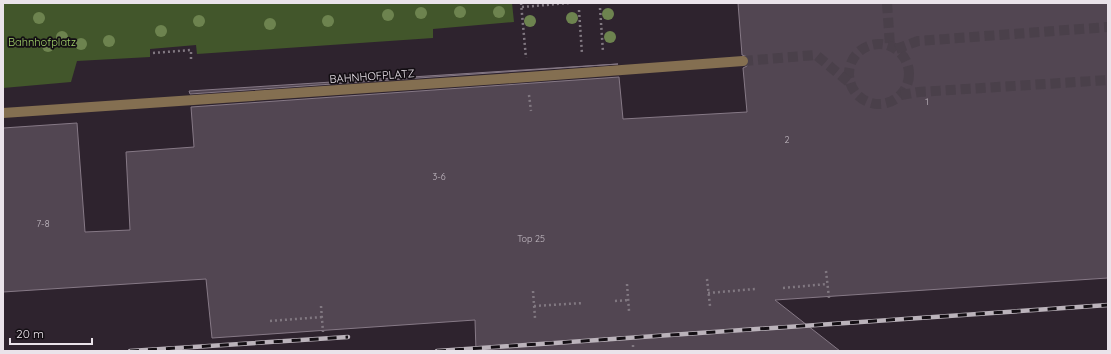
<svg xmlns="http://www.w3.org/2000/svg" width="1111" height="354" font-family="Quicksand,sans-serif">
<style>
.green{fill:#42562b}
.building{fill:#524652;stroke:#867986}
.lines{fill:none;stroke-linecap:round;stroke-linejoin:round}
.minor-tunnel{stroke:#4a404a;stroke-width:10;stroke-dasharray:10 5;stroke-linecap:butt}
.path{stroke:#817881;stroke-width:2.5;stroke-dasharray:2 3;stroke-linecap:butt}
.minor{stroke:#846f51;stroke-width:10}
.rail-casing{stroke:#bbb3bb;stroke-width:4.5}
.rail{stroke:#130e13;stroke-width:3;stroke-dasharray:9;stroke-linecap:butt}
.tree{fill:#6d834f}
.labels{text-anchor:middle;dominant-baseline:central;stroke-width:3.5;stroke-linejoin:round;paint-order:stroke}
.number-label{font-size:9px;fill:#c4bcc4}
.park-label{font-size:11px;fill:#a1d16a;stroke:#130e13}
.street-label{font-size:11px;fill:#eae3ea;stroke:#130e13}
</style>
<rect width="100%" height="100%" fill="#2e232e"/>
<path class="green" d="M 3,3 L 512,3 L 514,22 L 433,29 L 433,38 L 197,54 L 196,45 L 150,49 L 150,57 L 77,61 L 71,82 L 3,88 Z"/>
<g class="building">
<path d="M 738,3 L 1108,3 L 1108,278 L 775,300 L 840,351 L 476,351 L 475,320 L 212,338 L 206,279 L 3,292 L 3,128 L 77,123 L 85,232 L 130,230 L 126,152 L 194,147 L 191,107 L 619,77 L 623,119 L 747,112 L 743,68 L 747,66 L 749,61 L 748,57 L 742,55 Z"/>
<path d="M 618,64 L 190,94 L 189,91 Z"/>
</g>
<g class="lines">
<g class="minor-tunnel">
<path d="M 887,3 L 890,46"/>
<circle cx="879" cy="74" r="30"/>
<path d="M 896,49 L 918,41 L 1108,27"/>
<path d="M 743,61 L 816,55 L 851,84"/>
<path d="M 901,95 L 919,92 L 1108,80"/>
</g>
<g class="path">
<path d="M 521,3 L 526,58"/>
<path d="M 522,7 L 569,3"/>
<path d="M 600,8 L 603,52"/>
<path d="M 579,10 L 582,54"/>
<path d="M 153,53 L 191,50 L 191,59"/>
<path d="M 529,95 L 531,111"/>
<path d="M 826,271 L 829,298"/>
<path d="M 707,279 L 710,306"/>
<path d="M 627,284 L 629,311"/>
<path d="M 783,288 L 827,284"/>
<path d="M 533,291 L 535,318"/>
<path d="M 708,293 L 755,289"/>
<path d="M 615,301 L 629,300"/>
<path d="M 321,306 L 323,332"/>
<path d="M 534,306 L 583,303"/>
<path d="M 270,321 L 322,317"/>
<path d="M 633,345 L 633,351"/>
</g>
<path class="minor" d="M 3,113 L 528,77 L 743,61"/>
<g class="rail-casing">
<g id="rail">
<path d="M 130,351 L 348,337"/>
<path d="M 437,351 L 1108,305"/>
</g>
</g>
<use href="#rail" class="rail"/>
</g>
<g class="tree">
<circle cx="460" cy="12" r="6"/>
<circle cx="499" cy="12" r="6"/>
<circle cx="421" cy="13" r="6"/>
<circle cx="608" cy="14" r="6"/>
<circle cx="388" cy="15" r="6"/>
<circle cx="39" cy="18" r="6"/>
<circle cx="572" cy="18" r="6"/>
<circle cx="199" cy="21" r="6"/>
<circle cx="328" cy="21" r="6"/>
<circle cx="530" cy="21" r="6"/>
<circle cx="270" cy="24" r="6"/>
<circle cx="161" cy="31" r="6"/>
<circle cx="62" cy="37" r="6"/>
<circle cx="610" cy="37" r="6"/>
<circle cx="109" cy="41" r="6"/>
<circle cx="81" cy="44" r="6"/>
<circle cx="48" cy="46" r="6"/>
</g>
<g class="labels">
<g class="number-label">
<text x="927" y="101">1</text>
<text x="787" y="139">2</text>
<text x="439" y="176">3-6</text>
<text x="43" y="223">7-8</text>
<text x="531" y="238">Top 25</text>
</g>
<g class="park-label">
<text x="42" y="42">Bahnhofplatz</text>
</g>
<g class="street-label">
<text transform="translate(372 76) rotate(-4)">BAHNHOFPLATZ</text>
</g>
</g>
<rect width="1111" height="354" fill="none" stroke="#eae3ea" stroke-width="8"/>
<path d="M10 338v6h82v-6" fill="none" stroke="#eae3ea" stroke-width="2"/>
<text x="16" y="338" font-size="12" fill="#eae3ea" stroke="#130e13" stroke-width="3" paint-order="stroke">20 m</text>
</svg>
